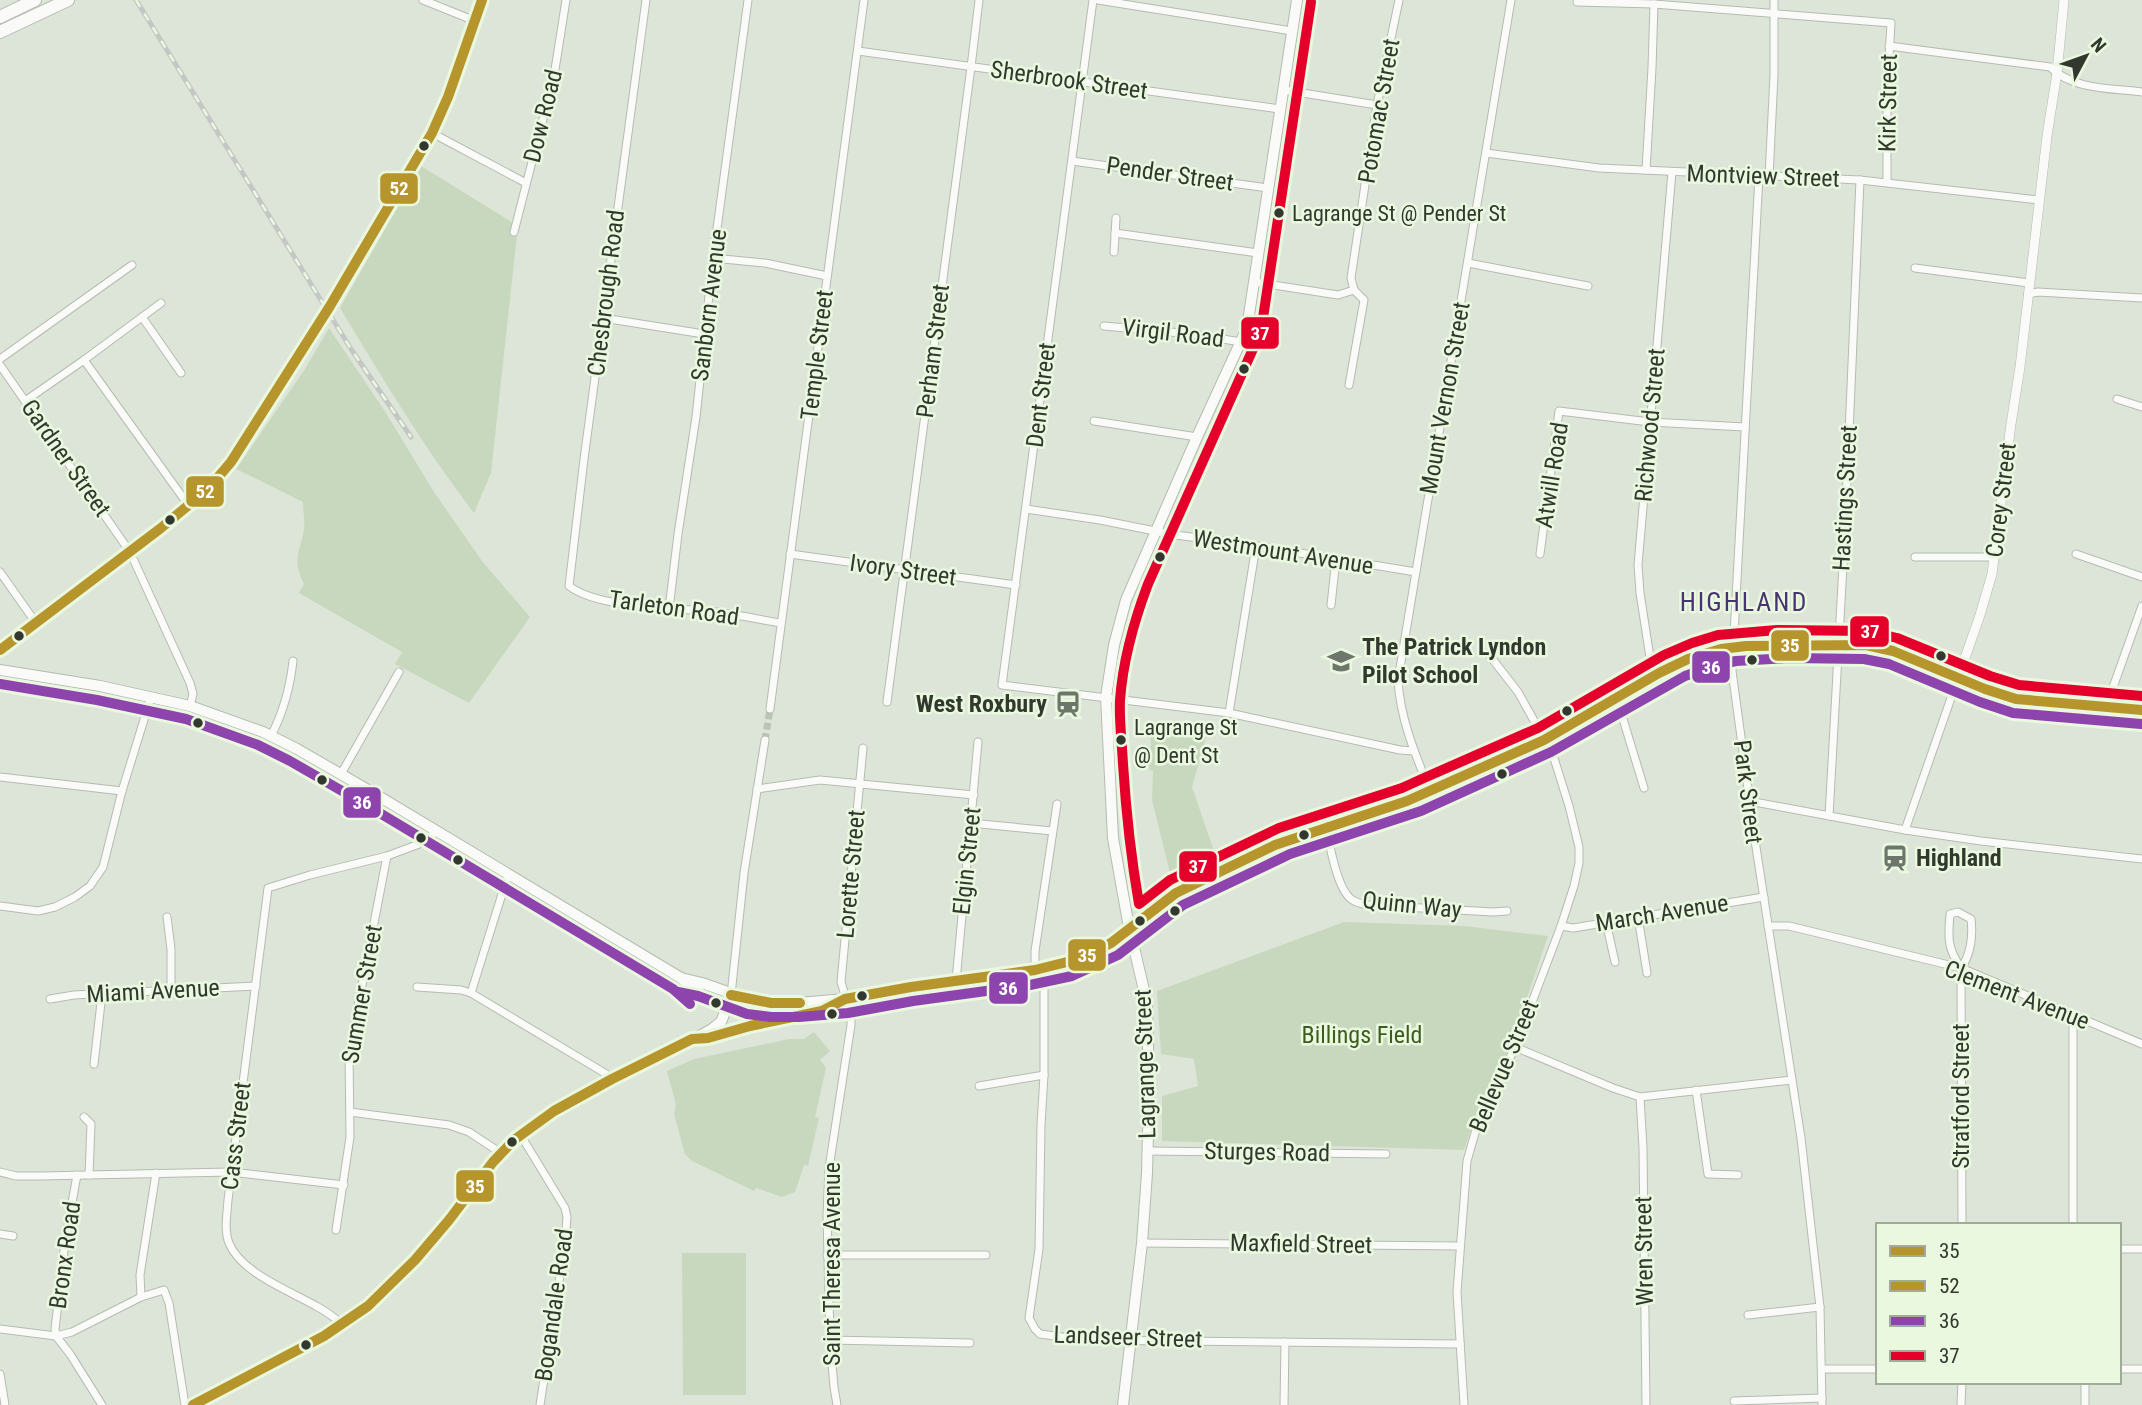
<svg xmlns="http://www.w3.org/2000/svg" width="2142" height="1405" font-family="'Roboto Condensed',sans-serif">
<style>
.green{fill:#c8d8be}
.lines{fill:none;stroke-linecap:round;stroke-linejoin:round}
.minor-tunnel{stroke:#bbc2b6;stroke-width:7;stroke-dasharray:7 3.5;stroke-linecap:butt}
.minor-casing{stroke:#b5bbb1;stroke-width:9}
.tertiary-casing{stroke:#b5bbb1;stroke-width:10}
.secondary-casing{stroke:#b5bbb1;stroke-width:12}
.trunk-casing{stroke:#b5bbb1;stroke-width:14}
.minor{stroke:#fafbf9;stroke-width:7}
.tertiary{stroke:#fafbf9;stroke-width:9}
.secondary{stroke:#fafbf9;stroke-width:10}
.trunk{stroke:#fafbf9;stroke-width:12}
.rail-casing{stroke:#c5c7c4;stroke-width:5}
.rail{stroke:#e9f8df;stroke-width:2.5;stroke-dasharray:8;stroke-linecap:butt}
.tertiary-bridge-casing{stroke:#b5bbb1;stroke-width:10;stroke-linecap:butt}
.tertiary-bridge{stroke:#fafbf9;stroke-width:9}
.bus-1-casing{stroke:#e9f8df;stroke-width:16}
.bus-2-casing{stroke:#e9f8df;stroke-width:16}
.bus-3-casing{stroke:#e9f8df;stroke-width:16}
.bus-4-casing{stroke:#e9f8df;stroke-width:16}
.bus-1{stroke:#b7952d;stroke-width:10}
.bus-2{stroke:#b7952d;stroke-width:10}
.bus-3{stroke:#8e44ad;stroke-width:10}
.bus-4{stroke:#e4002b;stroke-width:10}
.bus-dot{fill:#32382e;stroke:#e9f8df;stroke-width:2.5}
.labels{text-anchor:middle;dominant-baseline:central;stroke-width:5;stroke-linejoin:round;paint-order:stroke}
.bus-label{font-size:22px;fill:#32382e;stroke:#e9f8df;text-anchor:start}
.street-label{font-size:24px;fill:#32382e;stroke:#e9f8df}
.poi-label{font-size:24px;font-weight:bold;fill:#32382e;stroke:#e9f8df;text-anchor:start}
.park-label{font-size:24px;fill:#3d5d1e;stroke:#e9f8df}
.neighbourhood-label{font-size:26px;letter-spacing:2px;fill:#473470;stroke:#e9f8df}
.line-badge{stroke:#e9f8df;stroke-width:2.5}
.badge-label{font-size:19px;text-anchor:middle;font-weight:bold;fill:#fff}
</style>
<rect width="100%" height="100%" fill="#dde5d8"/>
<g class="green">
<path d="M 421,166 L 518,226 L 491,473 L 474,513 C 424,448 382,378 340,308 Z"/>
<path d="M 329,328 L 386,413 L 434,492 L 482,561 L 530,617 L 469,703 L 395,664 L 402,652 L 299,593 L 304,584 C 292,560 299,554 304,530 C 305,521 303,511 303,502 L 236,469 L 305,369 Z"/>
<path d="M 1150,730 L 1206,737 L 1192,787 L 1216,857 L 1173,878 L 1171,877 L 1152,800 L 1153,771 L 1149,770 L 1149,747 L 1151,746 Z"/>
<path d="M 1344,922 L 1464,926 L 1548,936 L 1505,1062 L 1481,1100 L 1464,1150 L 1162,1141 L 1162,1096 L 1198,1086 L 1194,1059 L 1161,1054 L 1157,991 Z"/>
<path d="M 814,1032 L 830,1051 L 820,1060 L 826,1068 L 815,1117 L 819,1118 L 808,1166 L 804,1165 L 795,1192 L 782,1197 L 756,1188 L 754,1191 L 692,1161 L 685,1154 L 674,1114 L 676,1105 L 667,1071 L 694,1059 L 789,1039 L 804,1039 Z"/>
<path d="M 682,1253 L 746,1253 L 746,1395 L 683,1395 Z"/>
</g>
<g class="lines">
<path class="minor-tunnel" d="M 765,740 L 770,709"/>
<g class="minor-casing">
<g id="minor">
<path d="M 423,0 L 475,21"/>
<path d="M 646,0 L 584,459 L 569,586 C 598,608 670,608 706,611 C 731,613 756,619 780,623"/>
<path d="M 1093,0 L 1002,685 L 1229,713 L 1400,750 L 1414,751"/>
<path d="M 1098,0 L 1292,31"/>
<path d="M 1577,2 L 1654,4 L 1891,23 L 1887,91 L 1887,182"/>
<path d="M 1889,46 L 2050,67 C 2073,90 2111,88 2142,92"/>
<path d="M 858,51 L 1280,109"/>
<path d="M 1284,90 L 1377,105"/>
<path d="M 432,133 L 526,183"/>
<path d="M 1486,153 L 1599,168 L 1860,180 L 2039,200"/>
<path d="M 1072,161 L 1268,188"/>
<path d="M 1646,170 L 1652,68 L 1654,4"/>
<path d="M 1759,176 L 1732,671 L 1756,847 L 1801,1138 L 1820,1307 L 1822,1405"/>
<path d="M 1769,177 L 1774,75 L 1774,0"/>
<path d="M 514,232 L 554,76 L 566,0"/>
<path d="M 1115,233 L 1258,253"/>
<path d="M 1114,252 L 1116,218"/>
<path d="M 713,258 L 765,263 L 827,276"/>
<path d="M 1468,263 L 1588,286"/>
<path d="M 1915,268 L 2029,283"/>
<path d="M 1254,282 L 1338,295 L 1354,290"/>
<path d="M 2028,294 L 2038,292 L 2142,298"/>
<path d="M 142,317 L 181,373"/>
<path d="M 603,318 L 704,334"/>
<path d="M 1104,326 L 1192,334 L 1241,342"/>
<path d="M 0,359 L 132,265"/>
<path d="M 84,360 L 189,506"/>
<path d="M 0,365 L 130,552 L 190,683 L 193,694 L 190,706"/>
<path d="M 1349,385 L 1364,300 L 1354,290 L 1351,278 L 1377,105 L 1399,0"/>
<path d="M 2117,399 L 2142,407"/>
<path d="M 25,401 L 84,360 L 161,303"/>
<path d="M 1094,421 L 1197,437"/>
<path d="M 1026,509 L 1100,520 L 1175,535 L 1239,543 L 1416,572"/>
<path d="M 790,554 L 1016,585"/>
<path d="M 1540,554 L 1559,411 L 1650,422 L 1745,427"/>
<path d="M 2076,554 L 2142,577"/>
<path d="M 1915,557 L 1994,557"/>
<path d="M 0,572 L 36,623"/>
<path d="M 1331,605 L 1336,559"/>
<path d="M 669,609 L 678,534 L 696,417 L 713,258 L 748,0"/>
<path d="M 1653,677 L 1640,593 L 1638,565 L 1672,172"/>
<path d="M 1613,700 L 1623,719 L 1644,788"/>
<path d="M 887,702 L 971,67 L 979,0"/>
<path d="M 2106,707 L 2142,606"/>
<path d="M 770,709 L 864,0"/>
<path d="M 1229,713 L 1256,546"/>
<path d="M 271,736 C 284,711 290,688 293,661"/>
<path d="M 341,774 L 399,672"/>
<path d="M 0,777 L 122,791"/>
<path d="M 757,789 L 820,780 L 974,795"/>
<path d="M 1430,791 C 1416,756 1400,719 1398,680 L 1511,0"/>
<path d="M 1749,801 L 1905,830 L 1958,678"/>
<path d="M 1057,804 L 1035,951 L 1035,970 L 1044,989 L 1044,1075 L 1041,1125 L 1039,1249 L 1029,1318 L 1035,1329 L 1040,1334 L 1084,1340 L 1460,1344"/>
<path d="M 1829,816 L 1844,548 L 1860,180"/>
<path d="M 971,823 L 1052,831"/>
<path d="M 1326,828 C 1330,846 1337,888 1351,899 C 1356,903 1362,904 1368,905 L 1493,912 L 1507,911"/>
<path d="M 1905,830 L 1981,841 L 2142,859"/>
<path d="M 0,906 L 38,911 L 55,907 L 75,897 L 90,886 L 103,867 L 122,791 L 151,697"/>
<path d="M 167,917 L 171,949 L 171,990"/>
<path d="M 1638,917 L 1647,973"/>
<path d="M 1606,922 L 1615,962"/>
<path d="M 1561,926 L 1573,928 L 1764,897"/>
<path d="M 1768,926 L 1789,926 L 1961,968 L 2142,1044"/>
<path d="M 1961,968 C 1947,948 1948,937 1950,914 L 1958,912 L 1971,919 C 1973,935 1971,955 1961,968 L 1962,1225"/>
<path d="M 956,981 L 978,742"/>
<path d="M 417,987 L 461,990 L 471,993 L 613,1078"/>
<path d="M 471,993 L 508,875"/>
<path d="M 731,995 L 744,873 L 765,740"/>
<path d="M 50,999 L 74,995 L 256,986"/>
<path d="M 2073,1016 L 2073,1225"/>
<path d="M 1515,1047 L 1613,1088 L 1640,1097 L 1792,1080"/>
<path d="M 94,1064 L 102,994"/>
<path d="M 979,1086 L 1044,1075"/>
<path d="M 1696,1090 L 1708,1174 L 1738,1175"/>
<path d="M 1640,1097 L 1643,1148 L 1646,1405"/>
<path d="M 350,1112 L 449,1125 L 469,1132 L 501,1153"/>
<path d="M 84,1117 L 91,1124 L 89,1175"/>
<path d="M 520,1134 L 565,1208 L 567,1217 L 565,1243 L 540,1405"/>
<path d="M 1148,1151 L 1386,1154"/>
<path d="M 0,1172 L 16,1176 L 40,1176 L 231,1172 L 344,1185"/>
<path d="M 77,1175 L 65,1242 L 55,1329 L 56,1336 L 70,1354 L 102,1405"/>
<path d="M 336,1230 L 350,1137 L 349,1052 L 387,856 L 422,843 L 437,831"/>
<path d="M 0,1234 L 13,1236"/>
<path d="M 1142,1243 L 1460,1246"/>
<path d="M 2119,1249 L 2142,1249"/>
<path d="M 827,1255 L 986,1255"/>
<path d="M 141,1297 L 140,1275 L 156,1173"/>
<path d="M 1748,1315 L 1820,1307"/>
<path d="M 343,1324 C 334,1318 326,1311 316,1306 C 290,1291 241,1273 229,1243 C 224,1231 227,1214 228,1200 L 268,888 L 310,875 L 387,856"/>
<path d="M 0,1329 L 56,1336 L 72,1332 L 141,1297 L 164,1290 L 169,1303 L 185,1405"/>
<path d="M 830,1340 L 970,1343"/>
<path d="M 1822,1369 L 1878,1369"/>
<path d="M 2119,1369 L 2142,1369"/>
<path d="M 0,1374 L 5,1405"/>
<path d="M 1734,1401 L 1822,1398"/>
<path d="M 837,1405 L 834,1387 L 830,1340 L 827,1215 L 829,1168 L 851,1025 L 851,1015 L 841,982 L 863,748"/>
<path d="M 1284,1405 L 1285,1342"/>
<path d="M 1464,1405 L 1457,1292 L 1467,1161 L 1475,1133 L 1515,1047 L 1561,926 L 1574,886 L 1579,863 L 1579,847 L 1569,806 L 1553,755 L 1518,692 L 1490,656"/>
<path d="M 1961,1405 L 1962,1382"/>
<path d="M 2085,1405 L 2085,1382"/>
</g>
</g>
<g class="tertiary-casing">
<g id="tertiary">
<path d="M 330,306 L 432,133 L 448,97 L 482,0"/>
<path d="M 0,650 L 161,528 L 208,489 L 231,462 L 304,347"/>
<path d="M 1958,678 L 1980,615 L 1992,574 L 2011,424 L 2020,367 L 2047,136 L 2057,73 L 2064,0"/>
</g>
</g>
<g class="secondary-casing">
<g id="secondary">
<path d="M 0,670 L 100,686 L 190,706 L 263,732 L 297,749 L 375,794 L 681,978 C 724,1018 790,1033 842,1001"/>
<path d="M 681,978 L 702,983 L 750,1000 L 771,1003 L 799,1003 L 845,999 L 911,987 L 1028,971 L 1068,963 L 1111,943 L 1176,893 L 1257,854 L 1285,841 L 1415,798 L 1544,740 L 1679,663 L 1709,652 L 1734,647 L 1789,644 L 1866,645 L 1893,651 L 1985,689 L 2016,699 L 2142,710"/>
<path d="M 698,1039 L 708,1038 L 771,1022"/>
<path d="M 193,1405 C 263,1369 341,1337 397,1280 C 415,1261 433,1240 449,1219 C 472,1190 492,1157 521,1134 C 578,1088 650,1065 712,1029 L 721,1022 L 729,1002"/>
<path d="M 1123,1405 L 1142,1243 L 1147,1173 L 1149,1092 L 1147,1003 L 1128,922 L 1113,838 L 1106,697 L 1114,645 L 1126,600 L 1197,437 L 1247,328 L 1297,0"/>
</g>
</g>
<g class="trunk-casing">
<g id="trunk">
<path d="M 0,17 L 35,0"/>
<path d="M 0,32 L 68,0"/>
</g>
</g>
<use href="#minor" class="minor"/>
<use href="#tertiary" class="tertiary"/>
<use href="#secondary" class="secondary"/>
<use href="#trunk" class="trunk"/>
<g class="rail-casing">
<path id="rail" d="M 136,0 L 351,349 L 411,437"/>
</g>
<use href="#rail" class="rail"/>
<g class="tertiary-bridge-casing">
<path id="tertiary-bridge" d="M 304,347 L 330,306"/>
</g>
<use href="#tertiary-bridge" class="tertiary-bridge"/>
<g class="bus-1-casing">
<g id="bus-1">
<path d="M 731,995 L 771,1003 L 800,1003"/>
<path d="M 193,1405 L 324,1336 L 368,1306 L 415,1260 L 449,1220 L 493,1162 L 514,1140 L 554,1111 L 612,1079 L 692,1039 L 708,1038 L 750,1026 L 822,1011 L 845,999 L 911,987 L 1035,970 L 1079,959 L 1111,943 L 1176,893 L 1275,845 L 1407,801 L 1544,740 L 1659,673 L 1688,659 L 1721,649 L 1746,646 L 1866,645 L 1893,651 L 1985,689 L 2016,699 L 2142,710"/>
</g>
</g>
<g class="bus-2-casing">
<path id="bus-2" d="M 0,650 L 161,528 L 208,489 L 231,462 L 330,306 L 432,133 L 448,97 L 482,0"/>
</g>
<g class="bus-3-casing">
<g id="bus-3">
<path d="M 0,684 L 97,700 L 186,719 L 258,745 L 290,761 L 368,806 L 673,989 L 690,1004"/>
<path d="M 678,992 L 698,996 L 747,1014 L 771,1017 L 799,1017 L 848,1013 L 913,1001 L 1030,985 L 1072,976 L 1118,955 L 1183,905 L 1263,867 L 1290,854 L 1421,811 L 1551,752 L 1685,676 L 1713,666 L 1736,661 L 1789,658 L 1864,659 L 1889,664 L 1980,702 L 2013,713 L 2141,724"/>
</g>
</g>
<g class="bus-4-casing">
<path id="bus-4" d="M 1311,2 L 1261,331 L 1148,584 C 1134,621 1123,660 1120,700 C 1119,721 1122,743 1123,764 C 1126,811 1131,858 1139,904 L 1170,880 L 1279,828 L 1402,788 L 1424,778 L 1538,728 L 1664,655 L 1692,643 L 1718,635 L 1777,630 L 1868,631 L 1897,638 L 1990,676 L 2019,685 L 2142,696"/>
</g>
<use href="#bus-1" class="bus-1"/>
<use href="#bus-2" class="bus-2"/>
<use href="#bus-3" class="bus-3"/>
<use href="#bus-4" class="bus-4"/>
</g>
<defs>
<g id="school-bare" transform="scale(2.1)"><path d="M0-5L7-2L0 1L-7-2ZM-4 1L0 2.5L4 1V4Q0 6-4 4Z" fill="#6e756a" stroke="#e9f8df" stroke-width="2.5" paint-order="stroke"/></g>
<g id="station-bare" transform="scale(2.1)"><path d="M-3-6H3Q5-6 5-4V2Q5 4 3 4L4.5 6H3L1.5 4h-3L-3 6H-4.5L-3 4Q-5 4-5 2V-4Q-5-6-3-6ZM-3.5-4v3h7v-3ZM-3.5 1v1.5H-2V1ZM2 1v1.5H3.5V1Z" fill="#6e756a" stroke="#e9f8df" stroke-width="2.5" paint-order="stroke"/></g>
</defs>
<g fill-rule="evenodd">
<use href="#school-bare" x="1341" y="661"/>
<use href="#station-bare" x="1068" y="704"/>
<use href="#station-bare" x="1895" y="858"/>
</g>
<g class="bus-dot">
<circle cx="424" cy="146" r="6"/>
<circle cx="1279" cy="213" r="6"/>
<circle cx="1244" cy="369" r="6"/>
<circle cx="170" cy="520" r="6"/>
<circle cx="1160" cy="557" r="6"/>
<circle cx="19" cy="636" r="6"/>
<circle cx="1941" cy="656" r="6"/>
<circle cx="1752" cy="660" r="6"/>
<circle cx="1567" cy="711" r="6"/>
<circle cx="198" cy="723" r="6"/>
<circle cx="1121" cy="740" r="6"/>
<circle cx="1502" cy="774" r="6"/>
<circle cx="322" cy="780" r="6"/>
<circle cx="1304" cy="835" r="6"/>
<circle cx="421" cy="838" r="6"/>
<circle cx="458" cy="860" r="6"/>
<circle cx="1175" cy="911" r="6"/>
<circle cx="1140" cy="921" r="6"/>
<circle cx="862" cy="996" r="6"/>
<circle cx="716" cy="1003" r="6"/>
<circle cx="832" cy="1014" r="6"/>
<circle cx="512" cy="1142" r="6"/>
<circle cx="306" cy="1345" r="6"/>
</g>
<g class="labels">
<g class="bus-label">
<text x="1292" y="213">Lagrange St @ Pender St</text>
<text x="1134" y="727">Lagrange St<tspan x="1134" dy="28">@ Dent St</tspan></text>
</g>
<g class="street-label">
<text transform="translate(1069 80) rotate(8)">Sherbrook Street</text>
<text transform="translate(1888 103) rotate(-89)">Kirk Street</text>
<text transform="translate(1379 111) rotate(-80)">Potomac Street</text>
<text transform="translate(543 116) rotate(-76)">Dow Road</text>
<text transform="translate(1170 174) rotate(8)">Pender Street</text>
<text transform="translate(1763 176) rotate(2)">Montview Street</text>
<text transform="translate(606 293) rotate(-83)">Chesbrough Road</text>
<text transform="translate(709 305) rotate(-83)">Sanborn Avenue</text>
<text transform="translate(1173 333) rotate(7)">Virgil Road</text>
<text transform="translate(933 351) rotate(-83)">Perham Street</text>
<text transform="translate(817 355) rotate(-83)">Temple Street</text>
<text transform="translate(1041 395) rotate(-83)">Dent Street</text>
<text transform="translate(1445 398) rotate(-80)">Mount Vernon Street</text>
<text transform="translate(1650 425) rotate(-85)">Richwood Street</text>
<text transform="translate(66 458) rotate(55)">Gardner Street</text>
<text transform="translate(1552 475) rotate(-81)">Atwill Road</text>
<text transform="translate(1845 498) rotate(-87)">Hastings Street</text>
<text transform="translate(2001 500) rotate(-83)">Corey Street</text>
<text transform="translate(1283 552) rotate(9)">Westmount Avenue</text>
<text transform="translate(903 570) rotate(8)">Ivory Street</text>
<text transform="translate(674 608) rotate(8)">Tarleton Road</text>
<text transform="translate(1748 792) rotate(83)">Park Street</text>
<text transform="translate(967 861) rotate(-84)">Elgin Street</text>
<text transform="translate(851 874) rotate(-85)">Lorette Street</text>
<text transform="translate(1412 905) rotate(6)">Quinn Way</text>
<text transform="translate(1662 913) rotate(-9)">March Avenue</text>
<text transform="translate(153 991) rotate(-3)">Miami Avenue</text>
<text transform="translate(362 994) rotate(-80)">Summer Street</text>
<text transform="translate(2017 995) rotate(21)">Clement Avenue</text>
<text transform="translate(1145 1064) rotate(-92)">Lagrange Street</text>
<text transform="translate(1504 1066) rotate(-67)">Bellevue Street</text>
<text transform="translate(1961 1096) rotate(-90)">Stratford Street</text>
<text transform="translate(236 1136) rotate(-83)">Cass Street</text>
<text transform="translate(1267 1152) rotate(1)">Sturges Road</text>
<text transform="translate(1301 1244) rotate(1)">Maxfield Street</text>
<text transform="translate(1644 1251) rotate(-91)">Wren Street</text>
<text transform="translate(65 1255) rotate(-82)">Bronx Road</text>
<text transform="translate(832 1264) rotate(-90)">Saint Theresa Avenue</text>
<text transform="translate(554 1305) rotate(-82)">Bogandale Road</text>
<text transform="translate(1128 1337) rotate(2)">Landseer Street</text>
</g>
<g class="poi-label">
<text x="1362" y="647">The Patrick Lyndon<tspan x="1362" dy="28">Pilot School</tspan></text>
<text x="1047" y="704" text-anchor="end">West Roxbury</text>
<text x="1916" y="858">Highland</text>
</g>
<g class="park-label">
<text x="1362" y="1035">Billings Field</text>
</g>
<g class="neighbourhood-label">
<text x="1744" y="602">HIGHLAND</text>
</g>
</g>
<g class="line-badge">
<rect x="379" y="172" width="40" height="33" rx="7" fill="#b7952d"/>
<rect x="1240" y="316" width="40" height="34" rx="7" fill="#e4002b"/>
<rect x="185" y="475" width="40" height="33" rx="7" fill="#b7952d"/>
<rect x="1849" y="615" width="41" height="33" rx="7" fill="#e4002b"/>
<rect x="1770" y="629" width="40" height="33" rx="7" fill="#b7952d"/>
<rect x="1691" y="650" width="40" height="34" rx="7" fill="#8e44ad"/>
<rect x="342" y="786" width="40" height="33" rx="7" fill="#8e44ad"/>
<rect x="1178" y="850" width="40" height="33" rx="7" fill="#e4002b"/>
<rect x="1067" y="938" width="40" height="34" rx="7" fill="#b7952d"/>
<rect x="988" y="971" width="41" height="34" rx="7" fill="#8e44ad"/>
<rect x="455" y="1169" width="40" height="34" rx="7" fill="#b7952d"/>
</g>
<g class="badge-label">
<text x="399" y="195">52</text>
<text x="1260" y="340">37</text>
<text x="205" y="498">52</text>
<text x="1870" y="638">37</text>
<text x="1790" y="652">35</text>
<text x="1711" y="674">36</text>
<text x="362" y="809">36</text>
<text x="1198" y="873">37</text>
<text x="1087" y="962">35</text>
<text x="1008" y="995">36</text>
<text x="475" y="1193">35</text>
</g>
<rect x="1876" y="1223" width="245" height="161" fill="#e9f8df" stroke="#a0ab98" stroke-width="2"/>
<rect x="1890" y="1246" width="35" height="10" fill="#b7952d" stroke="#a0ab98" stroke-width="2"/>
<text x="1939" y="1258" font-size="21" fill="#32382e">35</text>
<rect x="1890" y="1281" width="35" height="10" fill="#b7952d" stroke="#a0ab98" stroke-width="2"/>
<text x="1939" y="1293" font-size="21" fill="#32382e">52</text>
<rect x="1890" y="1316" width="35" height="10" fill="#8e44ad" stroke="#a0ab98" stroke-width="2"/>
<text x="1939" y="1328" font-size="21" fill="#32382e">36</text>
<rect x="1890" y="1351" width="35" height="10" fill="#e4002b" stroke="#a0ab98" stroke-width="2"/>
<text x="1939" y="1363" font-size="21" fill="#32382e">37</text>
<g transform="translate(2086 56) rotate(49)" stroke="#e9f8df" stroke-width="5" paint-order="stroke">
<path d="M0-5L12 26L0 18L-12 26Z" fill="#32382e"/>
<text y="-10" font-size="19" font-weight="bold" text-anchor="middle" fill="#32382e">N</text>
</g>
</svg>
